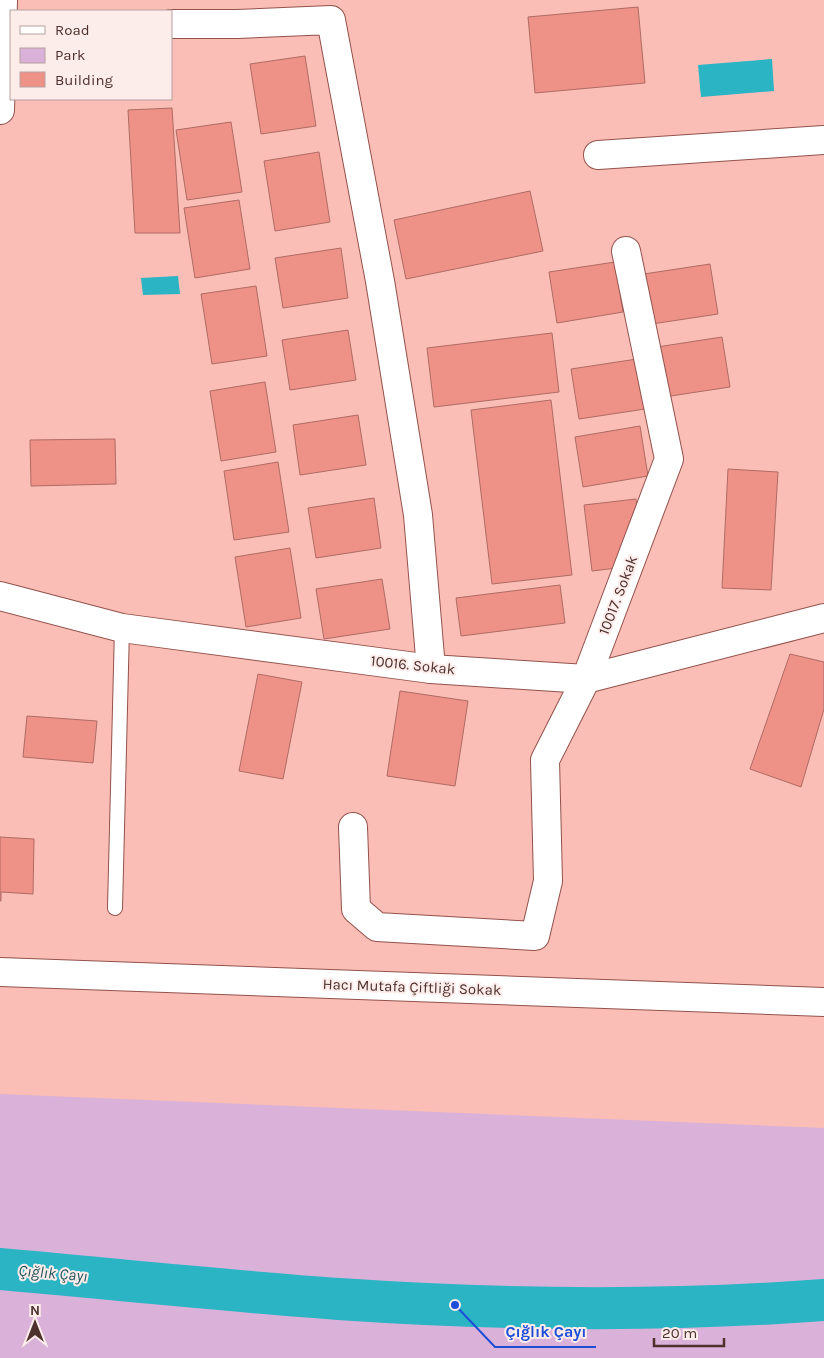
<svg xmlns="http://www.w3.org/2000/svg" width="824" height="1358" font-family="Karla,sans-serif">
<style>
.green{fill:#dab1d9}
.water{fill:#2ab4c4}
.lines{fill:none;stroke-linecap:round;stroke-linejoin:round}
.river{stroke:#2ab4c4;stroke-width:42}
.building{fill:#ee9288;stroke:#af6b64}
.service-casing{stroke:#93524c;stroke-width:16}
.minor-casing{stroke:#93524c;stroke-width:30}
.tertiary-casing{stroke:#93524c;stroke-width:30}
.service{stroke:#fff;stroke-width:14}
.minor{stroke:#fff;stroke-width:28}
.tertiary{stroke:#fff;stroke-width:28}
.labels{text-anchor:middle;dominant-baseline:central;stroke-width:4;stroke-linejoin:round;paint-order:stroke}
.street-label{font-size:15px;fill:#4e302d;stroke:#fcecea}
.water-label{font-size:16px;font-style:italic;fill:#20565d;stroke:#fcecea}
.leader{fill:none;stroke:#1d4ed8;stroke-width:2}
.callout-dot{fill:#1d4ed8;stroke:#fcecea;stroke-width:2}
.callout-label{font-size:16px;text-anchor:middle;font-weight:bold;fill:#1d4ed8;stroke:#fcecea;stroke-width:4;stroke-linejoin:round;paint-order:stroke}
</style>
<rect width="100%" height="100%" fill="#fabeb7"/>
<path class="green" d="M 0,1094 L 824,1128 L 824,1358 L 0,1358 Z"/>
<g class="water">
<path d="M 772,59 L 774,91 L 701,97 L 698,65 Z"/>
<path d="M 178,276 L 180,294 L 143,295 L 141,278 Z"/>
</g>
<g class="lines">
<path class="river" d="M 0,1269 C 113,1279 226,1291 339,1299 C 500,1310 663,1312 824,1300"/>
</g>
<g class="building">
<path d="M 638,7 L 645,83 L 535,93 L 528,17 Z"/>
<path d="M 305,56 L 316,126 L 261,134 L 250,64 Z"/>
<path d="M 172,108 L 180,233 L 135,233 L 128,110 Z"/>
<path d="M 231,122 L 242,192 L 187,200 L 176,130 Z"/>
<path d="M 319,152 L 330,222 L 275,231 L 264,161 Z"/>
<path d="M 530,191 L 543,251 L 406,279 L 394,220 Z"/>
<path d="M 239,200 L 250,269 L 195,278 L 184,208 Z"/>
<path d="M 341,248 L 348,298 L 283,308 L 275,258 Z"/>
<path d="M 615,262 L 623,312 L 557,323 L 549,272 Z"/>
<path d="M 710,264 L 718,314 L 652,324 L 644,274 Z"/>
<path d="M 256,286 L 267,356 L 212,364 L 201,294 Z"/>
<path d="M 348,330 L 356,380 L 290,390 L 282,340 Z"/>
<path d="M 552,333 L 559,392 L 434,407 L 427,348 Z"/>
<path d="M 722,337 L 730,387 L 664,397 L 657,347 Z"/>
<path d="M 637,359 L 645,409 L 579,419 L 571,369 Z"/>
<path d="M 265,382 L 276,452 L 221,461 L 210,391 Z"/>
<path d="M 551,400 L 572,575 L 492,584 L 471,410 Z"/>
<path d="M 358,415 L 366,465 L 300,475 L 293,425 Z"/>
<path d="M 640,426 L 648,476 L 583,487 L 575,437 Z"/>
<path d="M 115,439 L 116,484 L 31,486 L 30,440 Z"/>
<path d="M 278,462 L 289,532 L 234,540 L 224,471 Z"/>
<path d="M 728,469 L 778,472 L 771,590 L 722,588 Z"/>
<path d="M 374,498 L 381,548 L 316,558 L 308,508 Z"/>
<path d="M 636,499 L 639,528 L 625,567 L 592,571 L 584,505 Z"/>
<path d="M 290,548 L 301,618 L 246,627 L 235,557 Z"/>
<path d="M 382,579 L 390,629 L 324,639 L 316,589 Z"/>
<path d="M 560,585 L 565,623 L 461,636 L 456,598 Z"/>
<path d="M 790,654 L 824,662 L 824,709 L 801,787 L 750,769 Z"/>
<path d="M 258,674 L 302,682 L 283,779 L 239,771 Z"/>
<path d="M 400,691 L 468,701 L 455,786 L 387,776 Z"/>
<path d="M 27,716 L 97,721 L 93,763 L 23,757 Z"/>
<path d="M 0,837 L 34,839 L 33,894 L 1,892 L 1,901 L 0,901 Z"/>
</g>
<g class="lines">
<g class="service-casing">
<path id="service" d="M 115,908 L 122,628"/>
</g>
<g class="minor-casing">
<g id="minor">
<path d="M 171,24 L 237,24 L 331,20 L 380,281 L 418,515 L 431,669"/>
<path d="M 0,110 L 3,0"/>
<path d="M 598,155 L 824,140"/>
<path d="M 0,596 L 122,628 L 431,669 L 586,679 L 824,618"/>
<path d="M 353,827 L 356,909 L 377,927 L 535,936 L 548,881 L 545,760 L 586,679 L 669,459 L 626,251"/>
</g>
</g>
<g class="tertiary-casing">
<path id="tertiary" d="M 0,972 L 824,1002"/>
</g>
<use href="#service" class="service"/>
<use href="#minor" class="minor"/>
<use href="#tertiary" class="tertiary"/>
</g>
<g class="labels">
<g class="street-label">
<text transform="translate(618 595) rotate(-69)">10017. Sokak</text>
<text transform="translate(413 665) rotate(6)">10016. Sokak</text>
<text transform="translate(412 987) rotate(2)">Hacı Mutafa Çiftliği Sokak</text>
</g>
<g class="water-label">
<text transform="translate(53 1273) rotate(5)">Çığlık Çayı</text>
</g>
</g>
<path class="leader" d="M455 1305L495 1347H596"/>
<circle class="callout-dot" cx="455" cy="1305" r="5"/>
<g class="callout-label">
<text x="546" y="1337">Çığlık Çayı</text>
</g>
<rect x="10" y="10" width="162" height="90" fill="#fcecea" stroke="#b6a19e"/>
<rect x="20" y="26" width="25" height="8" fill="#ffffff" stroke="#b6a19e"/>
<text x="55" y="35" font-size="15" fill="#4e302d">Road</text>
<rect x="20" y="48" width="25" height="15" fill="#dab1d9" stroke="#b6a19e"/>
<text x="55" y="60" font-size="15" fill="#4e302d">Park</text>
<rect x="20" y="72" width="25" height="15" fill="#ee9288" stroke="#b6a19e"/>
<text x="55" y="85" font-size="15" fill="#4e302d">Building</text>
<g transform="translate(35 1323)" stroke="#fcecea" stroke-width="4" paint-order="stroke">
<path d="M0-4L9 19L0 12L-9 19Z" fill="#4e302d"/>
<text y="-8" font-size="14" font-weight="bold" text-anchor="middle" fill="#4e302d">N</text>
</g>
<path d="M654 1338v8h70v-8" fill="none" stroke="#4e302d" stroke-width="2.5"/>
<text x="662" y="1338" font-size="15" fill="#4e302d" stroke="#fcecea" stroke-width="4" paint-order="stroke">20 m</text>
</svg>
